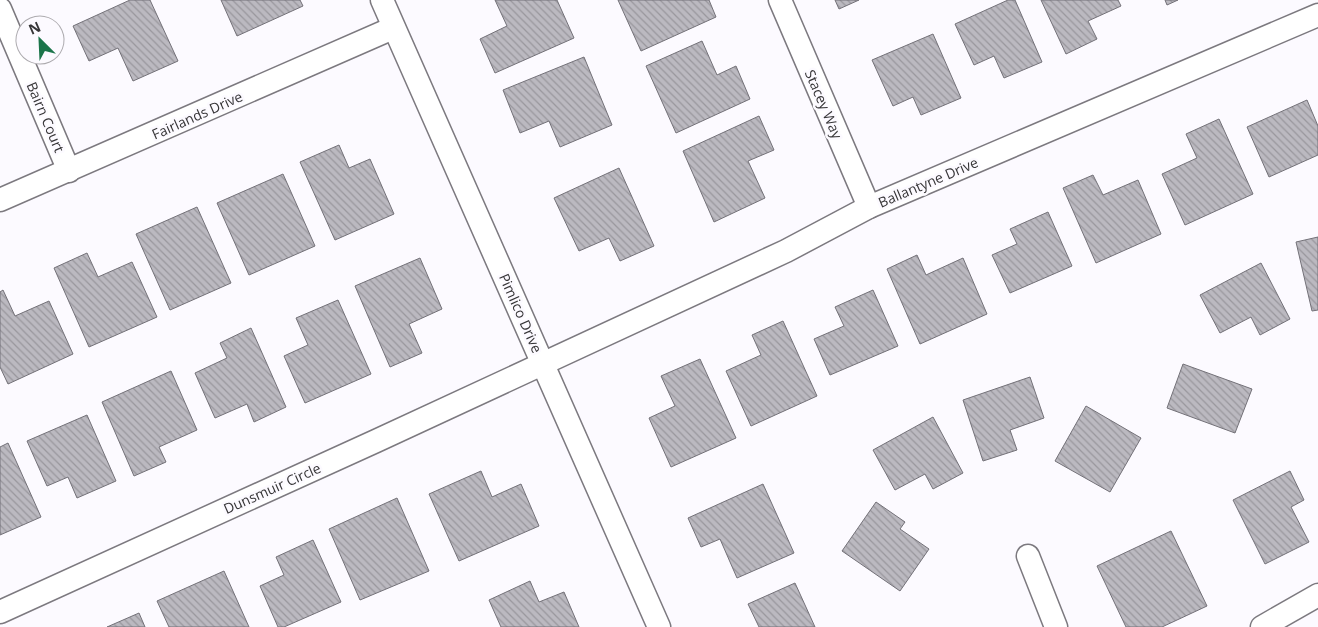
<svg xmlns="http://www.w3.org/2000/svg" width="1318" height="627" font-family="'Open Sans',sans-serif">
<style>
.building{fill:url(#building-back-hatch);stroke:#737178}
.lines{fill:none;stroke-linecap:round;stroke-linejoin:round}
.minor-casing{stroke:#7c797f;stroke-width:25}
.minor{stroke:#fff;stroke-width:22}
.labels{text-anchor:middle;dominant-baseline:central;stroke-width:5;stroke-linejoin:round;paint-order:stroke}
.street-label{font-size:14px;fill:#363537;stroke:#fcfaff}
</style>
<defs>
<pattern id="building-back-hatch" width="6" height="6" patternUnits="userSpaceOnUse" patternTransform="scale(1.25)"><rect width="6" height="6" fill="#bbb9c0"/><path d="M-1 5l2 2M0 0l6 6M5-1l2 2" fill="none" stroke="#99979d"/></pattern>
</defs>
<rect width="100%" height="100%" fill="#fcfaff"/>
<g class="building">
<path d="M 130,0 L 150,0 L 178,61 L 133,81 L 118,48 L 89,61 L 73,26 Z"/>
<path d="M 221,0 L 300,0 L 303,6 L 237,36 Z"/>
<path d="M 495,0 L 557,0 L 574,38 L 495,73 L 480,39 L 507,26 Z"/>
<path d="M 618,0 L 709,0 L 716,17 L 641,51 Z"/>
<path d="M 835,0 L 859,0 L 839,9 Z"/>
<path d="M 1008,0 L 1015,0 L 1042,62 L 1004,78 L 994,56 L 974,65 L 955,24 Z"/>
<path d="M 1041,0 L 1118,0 L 1121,6 L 1088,21 L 1097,39 L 1066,54 Z"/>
<path d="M 1165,0 L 1178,0 L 1167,5 Z"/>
<path d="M 933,34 L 961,98 L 921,115 L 913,97 L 893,106 L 872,60 Z"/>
<path d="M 702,41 L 717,75 L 736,66 L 750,99 L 676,133 L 646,66 Z"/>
<path d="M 584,57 L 612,125 L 560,147 L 549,121 L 520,133 L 503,90 Z"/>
<path d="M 1307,100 L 1318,126 L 1318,155 L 1269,177 L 1247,127 Z"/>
<path d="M 759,116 L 774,150 L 748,161 L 765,198 L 714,222 L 683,151 Z"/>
<path d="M 1219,119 L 1253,194 L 1185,225 L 1162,174 L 1197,158 L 1186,134 Z"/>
<path d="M 339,145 L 349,168 L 370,159 L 394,214 L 335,240 L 300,162 Z"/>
<path d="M 619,168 L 654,246 L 620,261 L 609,238 L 579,251 L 554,198 Z"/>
<path d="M 283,174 L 315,246 L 249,275 L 217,203 Z"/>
<path d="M 1093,175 L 1103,195 L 1138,180 L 1161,234 L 1096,263 L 1063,188 Z"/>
<path d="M 197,207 L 231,283 L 170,310 L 136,234 Z"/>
<path d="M 1048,212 L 1072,266 L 1010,293 L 992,255 L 1017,244 L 1010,229 Z"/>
<path d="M 1318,237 L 1318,310 L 1312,311 L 1296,242 Z"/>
<path d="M 87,253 L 98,277 L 132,262 L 157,317 L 89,347 L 54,268 Z"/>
<path d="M 917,255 L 926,275 L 963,258 L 987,314 L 920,344 L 887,269 Z"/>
<path d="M 420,258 L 442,309 L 409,324 L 422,353 L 390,367 L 355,286 Z"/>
<path d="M 1261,263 L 1290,319 L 1260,335 L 1251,317 L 1220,333 L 1200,295 Z"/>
<path d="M 3,290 L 15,316 L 49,301 L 73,354 L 8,384 L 0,367 L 0,292 Z"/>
<path d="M 873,290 L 898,346 L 830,375 L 814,339 L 844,326 L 835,307 Z"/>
<path d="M 338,300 L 371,374 L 305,403 L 284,356 L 308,345 L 296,318 Z"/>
<path d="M 783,321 L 817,396 L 751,426 L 726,371 L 761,355 L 752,335 Z"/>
<path d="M 251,328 L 286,407 L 254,422 L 247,404 L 215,418 L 195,373 L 227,358 L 220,343 Z"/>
<path d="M 700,359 L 736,438 L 671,467 L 649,418 L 675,406 L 661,376 Z"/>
<path d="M 1183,364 L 1252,389 L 1235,433 L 1167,408 Z"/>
<path d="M 171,371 L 197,430 L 159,447 L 166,462 L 134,476 L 102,402 Z"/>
<path d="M 1030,377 L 1044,418 L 1010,430 L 1017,450 L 983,461 L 963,400 Z"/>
<path d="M 1086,406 L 1141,438 L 1110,492 L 1055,461 Z"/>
<path d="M 87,415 L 116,481 L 77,498 L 68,477 L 47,486 L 27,441 Z"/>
<path d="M 933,417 L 963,473 L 933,489 L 925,474 L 895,490 L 873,450 Z"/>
<path d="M 8,443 L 41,517 L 0,535 L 0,447 Z"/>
<path d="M 481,471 L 492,497 L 521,484 L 539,526 L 459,561 L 429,494 Z"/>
<path d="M 1290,471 L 1304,500 L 1291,507 L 1309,542 L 1265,564 L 1233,500 Z"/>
<path d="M 763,484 L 794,553 L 737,578 L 720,539 L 701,547 L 688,518 Z"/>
<path d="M 397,498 L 429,571 L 360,600 L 329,529 Z"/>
<path d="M 876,502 L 905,522 L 900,529 L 929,549 L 900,591 L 842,551 Z"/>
<path d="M 1171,531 L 1207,606 L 1162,627 L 1126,627 L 1097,566 Z"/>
<path d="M 313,540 L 341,602 L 284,627 L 278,627 L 260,586 L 284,575 L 276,557 Z"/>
<path d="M 224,571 L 249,627 L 169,627 L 157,601 Z"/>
<path d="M 530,581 L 539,602 L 564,592 L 579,627 L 501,627 L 489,600 Z"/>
<path d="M 795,583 L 815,627 L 759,627 L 748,604 Z"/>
<path d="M 139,613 L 145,627 L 107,627 Z"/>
</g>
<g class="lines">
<g class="minor-casing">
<g id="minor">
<path d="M 382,0 L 659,627"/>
<path d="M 780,0 L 869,207"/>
<path d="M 0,9 L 69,171"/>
<path d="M 0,200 L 393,28"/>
<path d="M 1028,556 L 1056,627"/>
<path d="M 0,612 L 376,441 L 786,251 L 869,207 L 1318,15"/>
<path d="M 1262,627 L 1318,595"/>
</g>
</g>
<use href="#minor" class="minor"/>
</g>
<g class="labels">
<g class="street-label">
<text transform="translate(824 104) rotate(67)">Stacey Way</text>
<text transform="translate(197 115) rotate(-24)">Fairlands Drive</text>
<text transform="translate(46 117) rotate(67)">Bairn Court</text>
<text transform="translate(928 182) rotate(-23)">Ballantyne Drive</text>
<text transform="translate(521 313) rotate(66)">Pimlico Drive</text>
<text transform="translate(272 488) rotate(-24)">Dunsmuir Circle</text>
</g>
</g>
<g transform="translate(40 40) rotate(336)"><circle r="24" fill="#fcfaff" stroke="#adabaf"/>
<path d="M0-4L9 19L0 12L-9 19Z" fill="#1b754a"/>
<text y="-8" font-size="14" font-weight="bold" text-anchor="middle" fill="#363537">N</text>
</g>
</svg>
